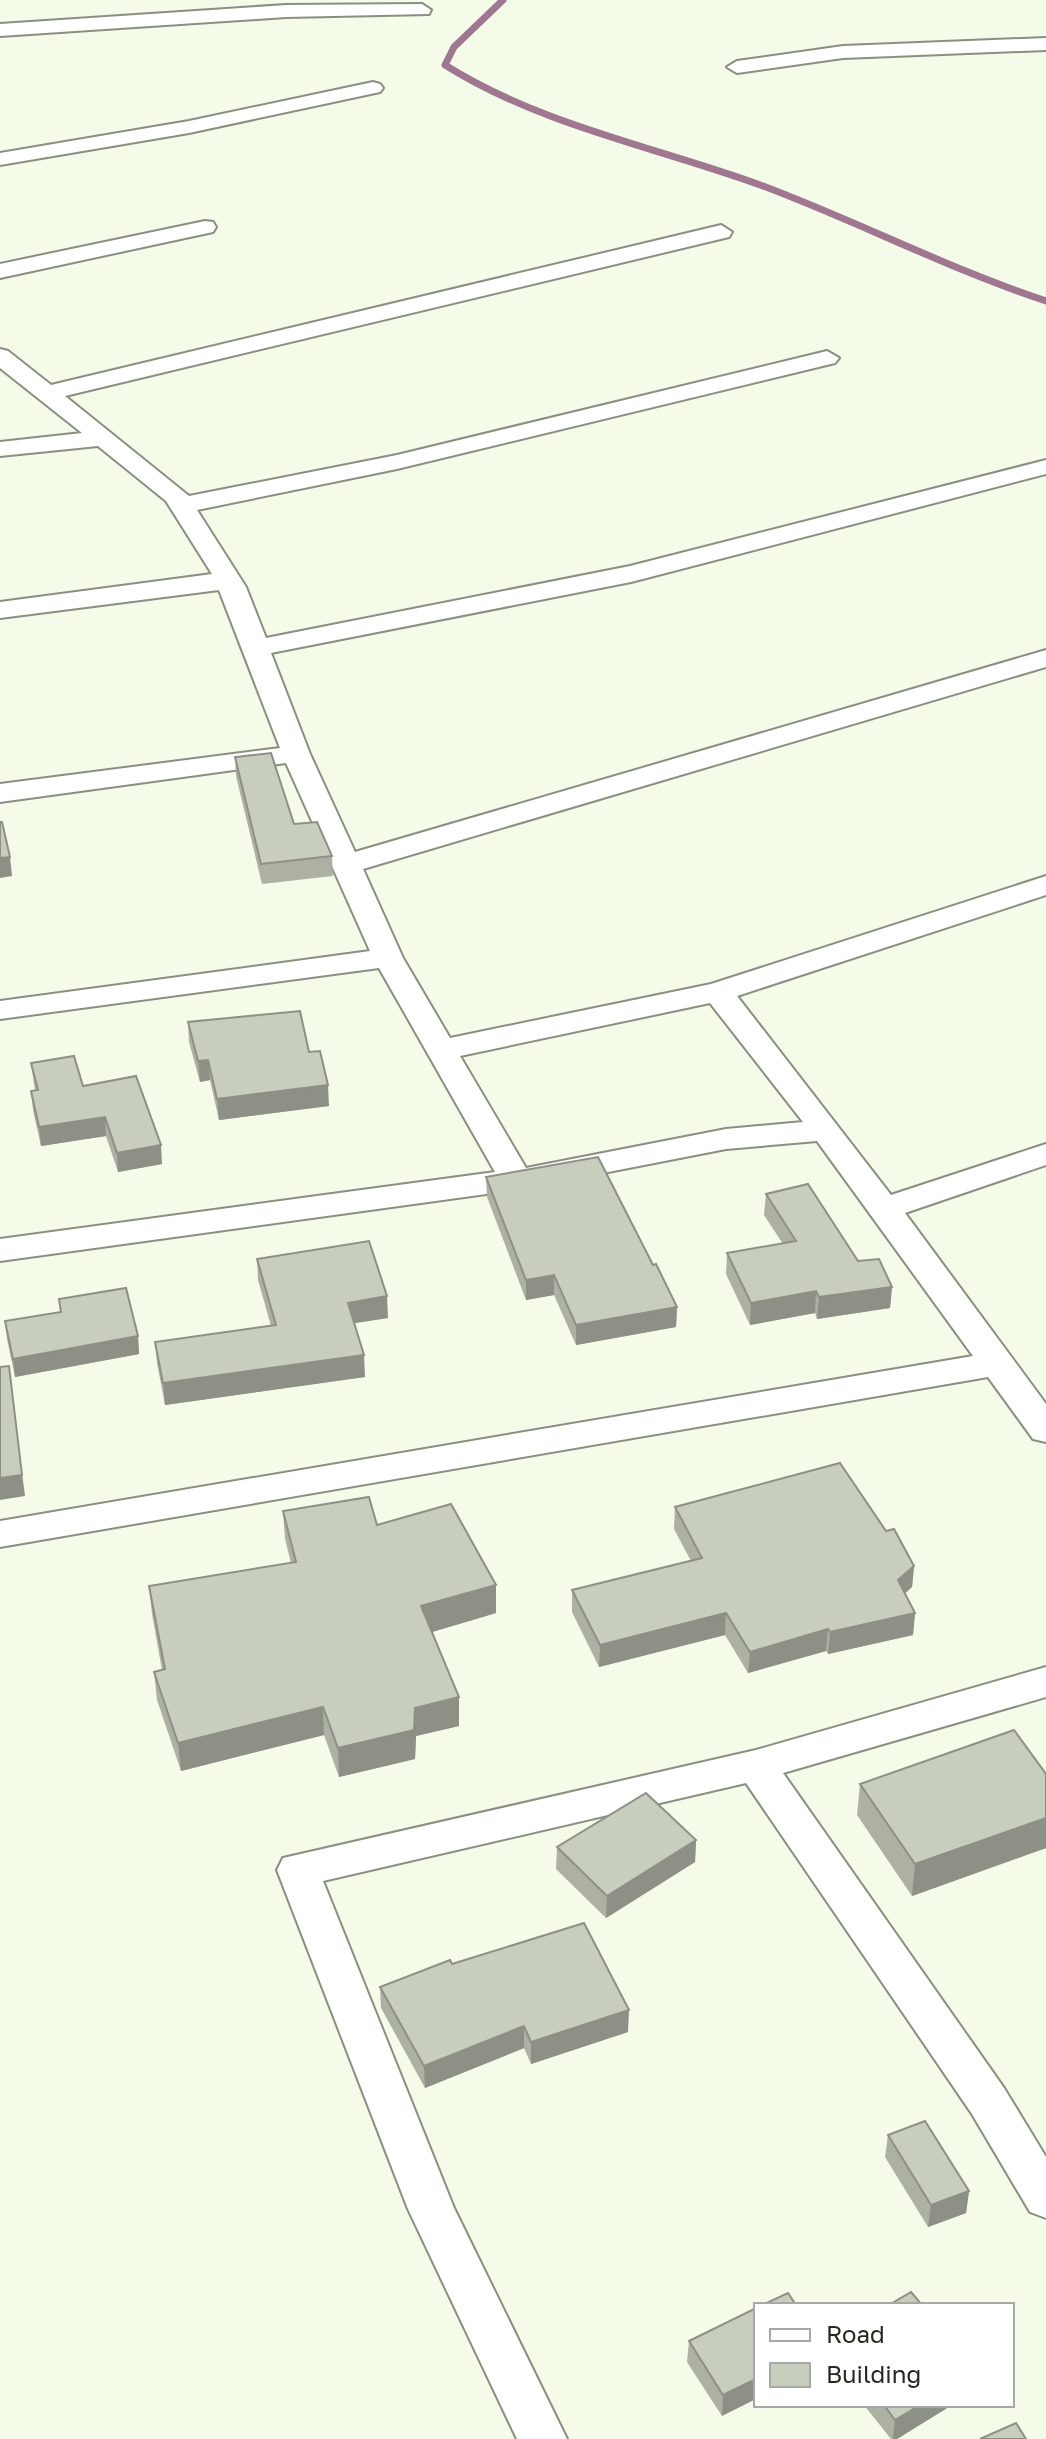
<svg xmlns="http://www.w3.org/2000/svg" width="1046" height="2439" font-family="'Golos Text',sans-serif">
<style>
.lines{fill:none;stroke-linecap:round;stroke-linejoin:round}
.stream{stroke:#a07790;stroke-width:7}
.street-casing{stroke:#8a8f80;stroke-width:4}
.street{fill:#fff;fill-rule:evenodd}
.wall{fill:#acb1a3}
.shaded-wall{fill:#8c9085}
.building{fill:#c8cebe;stroke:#8c9085;stroke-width:2}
</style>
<rect width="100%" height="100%" fill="#f4fbe9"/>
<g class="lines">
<path class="stream" d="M 503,0 L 454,47 L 445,65 C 542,126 657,147 763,186 C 859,222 949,269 1046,301"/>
<g class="street-casing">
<g id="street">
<path d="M 422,4 L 431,10 L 429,14 L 286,17 L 0,36 L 0,24 L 286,5 Z"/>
<path d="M 1046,38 L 1046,50 L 843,58 L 737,73 L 727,67 L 737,61 L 843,46 Z"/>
<path d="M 373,82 L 380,84 L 383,88 L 380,92 L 189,133 L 0,165 L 0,153 L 189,121 Z"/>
<path d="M 205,221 L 213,222 L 216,227 L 213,232 L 0,278 L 0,264 Z"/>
<path d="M 721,225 L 732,232 L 729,237 L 65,396 L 189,496 L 397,455 L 827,351 L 839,358 L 835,363 L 397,469 L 197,510 L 246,587 L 266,638 L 630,566 L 1046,460 L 1046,474 L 631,582 L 271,653 L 310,754 L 355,852 L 1046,650 L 1046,667 L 363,869 L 403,958 L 450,1038 L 711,984 L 1046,876 L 1046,895 L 737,996 L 891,1195 L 1046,1144 L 1046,1165 L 905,1213 L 1046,1404 L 1046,1442 L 1033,1439 L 988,1377 L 0,1547 L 0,1521 L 973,1356 L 817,1141 L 726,1149 L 516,1190 L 0,1261 L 0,1239 L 495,1172 L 379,968 L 0,1019 L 0,1001 L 370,951 L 286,763 L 0,802 L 0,784 L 280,748 L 219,590 L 0,618 L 0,602 L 212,574 L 166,501 L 98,446 L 0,456 L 0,442 L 82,433 L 0,368 L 0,349 L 8,351 L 51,385 ZM 710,1003 L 803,1122 L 726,1129 L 526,1168 L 460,1056 Z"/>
<path d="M 1046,1667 L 1046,1697 L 783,1773 L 1004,2088 L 1046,2157 L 1046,2218 L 1030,2212 L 972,2114 L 746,1783 L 323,1881 L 454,2208 L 567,2439 L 517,2439 L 408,2209 L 277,1870 L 283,1858 L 756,1750 Z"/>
</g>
</g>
<use href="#street" class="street"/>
</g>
<g class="wall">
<path d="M 235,757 L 294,824 L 332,856 L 333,876 L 262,884 L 236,776 Z"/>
<path d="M 188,1022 L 309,1052 L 329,1106 L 219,1120 L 210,1080 L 200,1082 L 189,1042 Z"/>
<path d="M 31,1063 L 83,1086 L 162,1164 L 118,1172 L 106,1136 L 41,1146 L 33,1110 L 31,1091 L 35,1091 Z"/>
<path d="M 486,1177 L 653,1265 L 677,1307 L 676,1327 L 576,1345 L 554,1295 L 526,1300 L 487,1197 Z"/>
<path d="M 766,1194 L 892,1287 L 890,1308 L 817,1319 L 815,1313 L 750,1325 L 726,1274 L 727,1253 L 783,1244 L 764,1215 Z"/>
<path d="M 257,1259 L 388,1318 L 354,1323 L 365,1377 L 165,1405 L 157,1363 L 155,1342 L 271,1326 L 258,1280 Z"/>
<path d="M 59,1299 L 138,1336 L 139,1354 L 15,1377 L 7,1339 L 5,1321 L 60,1312 Z"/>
<path d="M 675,1507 L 886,1531 L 914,1566 L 912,1587 L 905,1593 L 915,1613 L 913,1635 L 828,1654 L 826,1651 L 748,1673 L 725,1635 L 599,1667 L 572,1612 L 572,1590 L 691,1561 L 674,1529 Z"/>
<path d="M 283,1511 L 377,1525 L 496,1585 L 496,1613 L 432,1632 L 459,1726 L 416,1736 L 415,1759 L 339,1777 L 324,1735 L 181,1771 L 157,1700 L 154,1672 L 162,1670 L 152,1614 L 149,1586 L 291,1563 L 285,1539 Z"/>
<path d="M 1046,1774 L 1046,1848 L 912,1896 L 857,1815 L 860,1784 Z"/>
<path d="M 696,1840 L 695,1862 L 606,1918 L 556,1869 L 557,1847 Z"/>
<path d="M 452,1964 L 628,2032 L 531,2064 L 524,2048 L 425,2088 L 381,2008 L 380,1987 Z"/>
<path d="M 888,2135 L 969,2191 L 966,2213 L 928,2227 L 885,2157 Z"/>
<path d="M 756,2308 L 722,2416 L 687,2362 L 689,2341 Z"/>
<path d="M 864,2405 L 952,2405 L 897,2439 L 891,2439 Z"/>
</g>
<g class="shaded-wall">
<path d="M 10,857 L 12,876 L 0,878 L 0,858 Z"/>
<path d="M 208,1060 L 210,1080 L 200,1082 L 198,1061 Z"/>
<path d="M 328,1085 L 329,1106 L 219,1120 L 217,1099 Z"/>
<path d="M 105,1117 L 106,1136 L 41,1146 L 39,1127 Z"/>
<path d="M 161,1145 L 162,1164 L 118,1172 L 117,1153 Z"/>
<path d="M 554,1275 L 554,1295 L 526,1300 L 526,1280 Z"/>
<path d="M 892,1287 L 890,1308 L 817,1319 L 819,1297 Z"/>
<path d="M 816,1291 L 815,1313 L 750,1325 L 751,1303 Z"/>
<path d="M 387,1296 L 388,1318 L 349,1324 L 348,1303 Z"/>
<path d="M 677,1307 L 676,1327 L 576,1345 L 576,1325 Z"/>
<path d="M 138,1336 L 139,1354 L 15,1377 L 13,1359 Z"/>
<path d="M 364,1355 L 365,1377 L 165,1405 L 163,1383 Z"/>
<path d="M 11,1387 L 25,1496 L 0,1500 L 0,1478 Z"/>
<path d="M 914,1566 L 912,1587 L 896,1602 L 898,1580 Z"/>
<path d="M 496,1585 L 496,1613 L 422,1635 L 421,1606 Z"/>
<path d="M 726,1613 L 725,1635 L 599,1667 L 600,1645 Z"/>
<path d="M 915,1613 L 913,1635 L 828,1654 L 830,1632 Z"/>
<path d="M 828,1629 L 826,1651 L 748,1673 L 750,1652 Z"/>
<path d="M 459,1697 L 459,1726 L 416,1736 L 415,1759 L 339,1777 L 338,1748 L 415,1708 Z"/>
<path d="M 323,1707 L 324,1735 L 181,1771 L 178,1743 Z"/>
<path d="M 1046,1818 L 1046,1848 L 912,1896 L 915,1864 Z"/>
<path d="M 696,1840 L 695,1862 L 606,1918 L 607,1896 Z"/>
<path d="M 629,2010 L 628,2032 L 531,2064 L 531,2042 Z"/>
<path d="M 524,2026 L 524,2048 L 425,2088 L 424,2066 Z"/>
<path d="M 969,2191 L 966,2213 L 928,2227 L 931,2205 Z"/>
<path d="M 756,2379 L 756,2399 L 722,2416 L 723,2395 Z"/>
<path d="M 920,2405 L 952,2405 L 897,2439 L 893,2439 L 895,2420 Z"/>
</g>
<g class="building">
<path d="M 271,753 L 294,824 L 317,822 L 332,856 L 261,864 L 235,757 Z"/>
<path d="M 0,822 L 2,822 L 10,857 L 0,858 Z"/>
<path d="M 300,1011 L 309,1052 L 320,1051 L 328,1085 L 217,1099 L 208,1060 L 198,1061 L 188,1022 Z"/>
<path d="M 74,1056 L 83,1086 L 136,1076 L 161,1145 L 117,1153 L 105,1117 L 39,1127 L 31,1091 L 38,1090 L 31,1063 Z"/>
<path d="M 598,1157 L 653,1265 L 656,1264 L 677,1307 L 576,1325 L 554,1275 L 526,1280 L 486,1177 Z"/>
<path d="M 808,1184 L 858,1261 L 879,1259 L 892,1287 L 819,1297 L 816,1291 L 751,1303 L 727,1253 L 796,1241 L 766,1194 Z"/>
<path d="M 369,1241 L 387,1296 L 348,1303 L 364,1355 L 163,1383 L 155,1342 L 276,1325 L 257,1259 Z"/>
<path d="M 126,1288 L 138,1336 L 13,1359 L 5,1321 L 61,1312 L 59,1299 Z"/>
<path d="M 9,1366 L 22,1475 L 0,1478 L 0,1367 Z"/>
<path d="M 840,1463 L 886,1531 L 894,1529 L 914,1566 L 898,1580 L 915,1613 L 830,1632 L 828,1629 L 750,1652 L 726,1613 L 600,1645 L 572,1590 L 702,1558 L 675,1507 Z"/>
<path d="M 369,1497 L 377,1525 L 451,1504 L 496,1585 L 421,1606 L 459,1697 L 415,1708 L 414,1730 L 338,1748 L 323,1707 L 178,1743 L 154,1672 L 165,1669 L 149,1586 L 296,1562 L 283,1511 Z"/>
<path d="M 1014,1730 L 1046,1774 L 1046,1818 L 915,1864 L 860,1784 Z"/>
<path d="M 646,1793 L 696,1840 L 607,1896 L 557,1847 Z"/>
<path d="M 584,1923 L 629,2010 L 531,2042 L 524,2026 L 424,2066 L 380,1987 L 450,1960 L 452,1964 Z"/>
<path d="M 925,2121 L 969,2191 L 931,2205 L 888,2135 Z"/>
<path d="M 911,2292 L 922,2305 L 889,2305 Z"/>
<path d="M 788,2293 L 796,2305 L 762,2305 Z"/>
<path d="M 756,2308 L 756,2379 L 723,2395 L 689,2341 Z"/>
<path d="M 884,2405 L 920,2405 L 895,2420 Z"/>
<path d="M 1016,2423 L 1026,2439 L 980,2439 Z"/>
</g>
<rect x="754" y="2303" width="260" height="104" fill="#ffffff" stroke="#a8a9a6" stroke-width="2"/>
<rect x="770" y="2329" width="40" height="12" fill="#ffffff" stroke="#a8a9a6" stroke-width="2"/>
<text x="826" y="2343" font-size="24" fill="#252821">Road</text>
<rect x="770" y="2363" width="40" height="24" fill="#c8cebe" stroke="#a8a9a6" stroke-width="2"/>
<text x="826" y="2383" font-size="24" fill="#252821">Building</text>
</svg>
